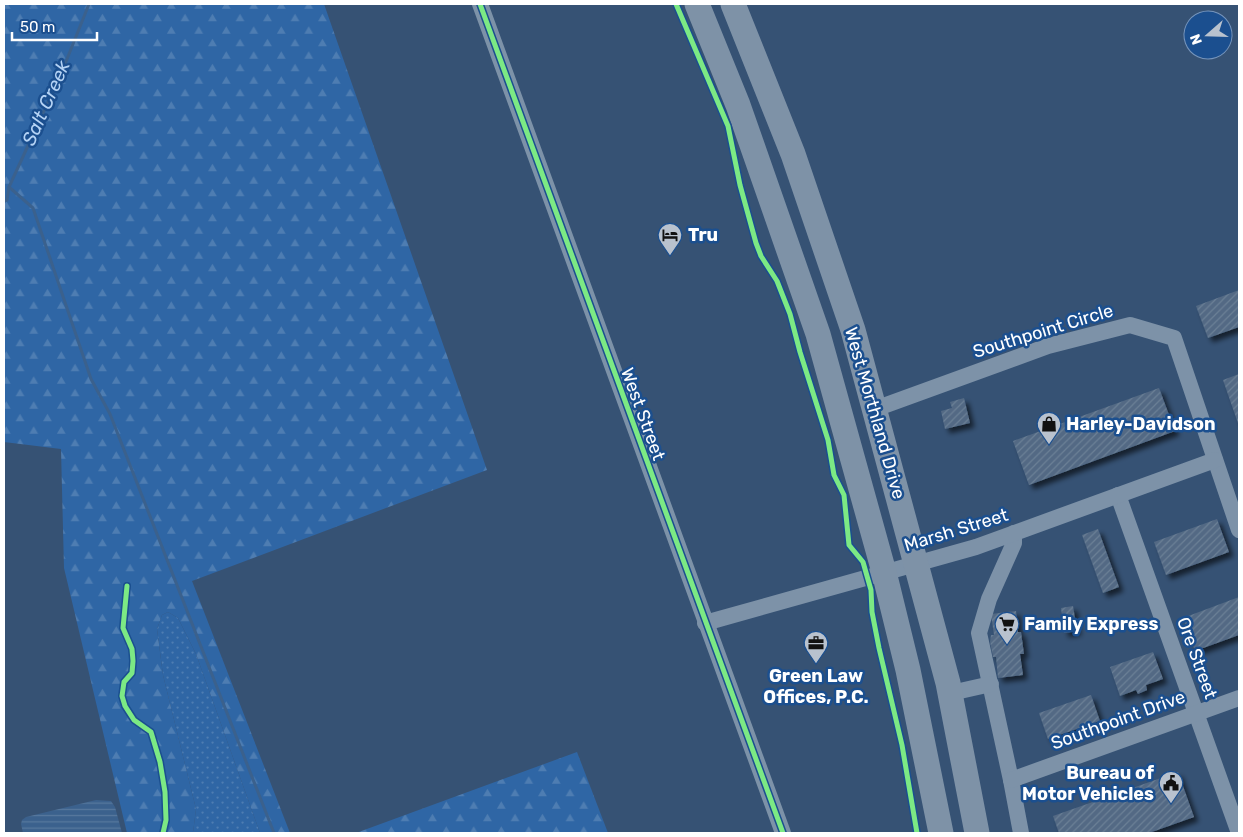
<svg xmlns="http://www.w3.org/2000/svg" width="1243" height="837" font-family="Rubik,sans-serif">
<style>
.grass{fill:url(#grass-dots)}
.forest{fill:url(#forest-firs)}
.water{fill:url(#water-rules)}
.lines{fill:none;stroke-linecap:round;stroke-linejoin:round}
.stream{stroke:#3b618d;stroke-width:3}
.building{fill:url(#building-hatch);filter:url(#shadow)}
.minor{stroke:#7d92a8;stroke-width:16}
.highway{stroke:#7e92a7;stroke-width:25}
.cycleway-casing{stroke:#1b4f8f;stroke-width:8}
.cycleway{stroke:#7ce984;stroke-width:5}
.labels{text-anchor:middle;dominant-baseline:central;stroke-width:5;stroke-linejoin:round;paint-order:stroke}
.poi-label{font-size:18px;font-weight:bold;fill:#fff;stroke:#1b4f8f;text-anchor:start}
.street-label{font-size:18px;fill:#fff;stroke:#1b4f8f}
.water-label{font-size:19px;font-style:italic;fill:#b5d3f5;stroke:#1b4f8f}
</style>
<defs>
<pattern id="grass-dots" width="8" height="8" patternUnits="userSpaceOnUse" patternTransform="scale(1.25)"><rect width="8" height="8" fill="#2f66a5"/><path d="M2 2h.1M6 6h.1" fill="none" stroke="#4e7db2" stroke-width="1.8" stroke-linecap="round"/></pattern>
<pattern id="forest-firs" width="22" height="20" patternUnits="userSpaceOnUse" patternTransform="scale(1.25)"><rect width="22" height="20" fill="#2f66a5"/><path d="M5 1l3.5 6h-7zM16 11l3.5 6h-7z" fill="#4e7db2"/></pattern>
<pattern id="water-rules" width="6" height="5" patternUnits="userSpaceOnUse" patternTransform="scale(1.25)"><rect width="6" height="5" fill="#3b618d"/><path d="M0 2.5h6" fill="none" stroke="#58799e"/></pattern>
<pattern id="building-hatch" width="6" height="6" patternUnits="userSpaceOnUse" patternTransform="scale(1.25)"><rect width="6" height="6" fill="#526984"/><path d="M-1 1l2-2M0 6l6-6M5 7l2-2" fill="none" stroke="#6c8096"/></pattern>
<filter id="shadow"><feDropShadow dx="4.5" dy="4.5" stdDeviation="2.5" flood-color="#0009"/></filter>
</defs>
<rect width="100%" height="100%" fill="#365274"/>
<path class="grass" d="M 168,612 L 178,618 L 196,654 L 260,833 L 193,833 L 196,809 L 163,675 L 157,629 L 162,615 Z"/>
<g class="forest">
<path d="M 4,4 L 324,4 L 487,470 L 192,581 L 290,833 L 260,833 L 196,654 L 178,618 L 168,612 L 162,615 L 157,629 L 163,675 L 196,809 L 193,833 L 127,833 L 64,568 L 61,449 L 4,442 Z"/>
<path d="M 577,752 L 608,833 L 356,833 Z"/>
</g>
<path class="water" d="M 96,800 L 111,801 L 115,807 L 122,833 L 23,833 L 21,824 L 22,820 L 26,817 Z"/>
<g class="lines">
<g class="stream">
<path d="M 9,187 L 33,208 L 91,379 L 110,414 L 274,833"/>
<path d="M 4,201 L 7,200 L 9,187 L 61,74 L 89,4"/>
</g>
</g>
<g class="building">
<path d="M 1239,290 L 1239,327 L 1208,338 L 1196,306 Z"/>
<path d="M 1239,374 L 1239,426 L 1223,380 Z"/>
<path d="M 1159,388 L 1175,431 L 1029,485 L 1013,441 Z"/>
<path d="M 964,398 L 970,423 L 945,429 L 941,411 L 952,408 L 950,402 Z"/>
<path d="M 1217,519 L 1229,552 L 1166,575 L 1154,542 Z"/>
<path d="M 1098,529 L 1119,587 L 1103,593 L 1082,535 Z"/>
<path d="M 1239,597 L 1239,635 L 1195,651 L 1183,618 Z"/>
<path d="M 1073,606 L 1077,631 L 1064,633 L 1061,608 Z"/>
<path d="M 1016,611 L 1018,632 L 1021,632 L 1024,654 L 1020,654 L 1023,675 L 998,678 L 996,657 L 993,657 L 990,642 L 991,635 L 994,635 L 991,614 Z"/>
<path d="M 1153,652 L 1163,679 L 1146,685 L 1147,690 L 1138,694 L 1136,690 L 1120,696 L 1110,667 Z"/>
<path d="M 1091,695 L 1100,721 L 1048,739 L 1039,713 Z"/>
<path d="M 1178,772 L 1194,817 L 1149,833 L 1059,833 L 1053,816 Z"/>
</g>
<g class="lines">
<g class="minor">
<path d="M 480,4 L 783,833"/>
<path d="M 875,409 L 1048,346 L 1130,325 L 1174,338 L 1239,530"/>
<path d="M 1118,495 L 1239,833"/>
<path d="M 1014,533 L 1014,543 L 989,599 L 979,633 L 1011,780 L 1021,833"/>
<path d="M 705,623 L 976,547 L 1215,460"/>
<path d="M 951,693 L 991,684"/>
<path d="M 1011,780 L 1239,698"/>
</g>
<g class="highway">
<path d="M 697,4 L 738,105 L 818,334 L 884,572 L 908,670 L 941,833"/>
<path d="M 733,4 L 793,154 L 853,330 L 948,683 L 977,833"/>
</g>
<g class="cycleway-casing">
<g id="cycleway">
<path d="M 480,4 L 783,833"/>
<path d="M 676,4 L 728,126 L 740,185 L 756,243 L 761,256 L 777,281 L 790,314 L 800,352 L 828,440 L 834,475 L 844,495 L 849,545 L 863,562 L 871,590 L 872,612 L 879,648 L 902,745 L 917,833"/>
<path d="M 127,586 L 123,628 L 132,649 L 133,661 L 132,673 L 124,682 L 122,696 L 125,706 L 134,720 L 151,732 L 160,762 L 165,792 L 166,820 L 163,833"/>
</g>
</g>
<use href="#cycleway" class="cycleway"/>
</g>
<defs>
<g id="hotel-pin" transform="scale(1.25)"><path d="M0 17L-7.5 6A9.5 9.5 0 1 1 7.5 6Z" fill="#b9c2ce" stroke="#1b4f8f"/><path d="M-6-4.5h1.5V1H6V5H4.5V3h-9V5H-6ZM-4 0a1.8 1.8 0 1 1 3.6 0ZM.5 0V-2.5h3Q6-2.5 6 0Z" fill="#111"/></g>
<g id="shop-pin" transform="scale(1.25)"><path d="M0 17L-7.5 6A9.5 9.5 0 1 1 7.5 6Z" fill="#b9c2ce" stroke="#1b4f8f"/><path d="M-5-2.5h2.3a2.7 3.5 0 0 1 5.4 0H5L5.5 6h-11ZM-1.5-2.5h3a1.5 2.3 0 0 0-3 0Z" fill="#111"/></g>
<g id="supermarket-pin" transform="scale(1.25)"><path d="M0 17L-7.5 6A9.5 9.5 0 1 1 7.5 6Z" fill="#b9c2ce" stroke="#1b4f8f"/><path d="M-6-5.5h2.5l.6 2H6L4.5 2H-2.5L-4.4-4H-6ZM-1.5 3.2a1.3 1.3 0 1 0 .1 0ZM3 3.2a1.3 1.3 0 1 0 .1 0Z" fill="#111"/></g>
<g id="office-pin" transform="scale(1.25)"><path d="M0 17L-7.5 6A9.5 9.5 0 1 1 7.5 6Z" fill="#b9c2ce" stroke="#1b4f8f"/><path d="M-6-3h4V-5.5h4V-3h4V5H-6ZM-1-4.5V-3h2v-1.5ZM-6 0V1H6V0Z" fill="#111"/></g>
<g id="civic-pin" transform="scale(1.25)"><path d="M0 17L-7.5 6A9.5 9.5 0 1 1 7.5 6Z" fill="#b9c2ce" stroke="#1b4f8f"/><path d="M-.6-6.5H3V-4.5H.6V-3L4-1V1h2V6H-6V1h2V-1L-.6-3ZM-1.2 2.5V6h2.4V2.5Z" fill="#111"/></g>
</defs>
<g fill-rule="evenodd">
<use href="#hotel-pin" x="670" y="235"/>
<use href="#shop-pin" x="1049" y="424"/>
<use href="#supermarket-pin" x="1007" y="624"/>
<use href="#office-pin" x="816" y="643"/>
<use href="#civic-pin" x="1171" y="783"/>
</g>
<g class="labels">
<g class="poi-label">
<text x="688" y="235">Tru</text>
<text x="1066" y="424">Harley-Davidson</text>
<text x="1024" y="624">Family Express</text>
<text x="816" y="676" text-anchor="middle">Green Law<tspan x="816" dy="21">Offices, P.C.</tspan></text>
<text x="1154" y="773" text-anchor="end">Bureau of<tspan x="1154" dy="21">Motor Vehicles</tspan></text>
</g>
<g class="street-label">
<text transform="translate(1043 331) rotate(-17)">Southpoint Circle</text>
<text transform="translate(875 413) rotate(74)">West Morthland Drive</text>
<text transform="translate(643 414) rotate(70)">West Street</text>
<text transform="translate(956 530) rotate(-17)">Marsh Street</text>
<text transform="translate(1197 658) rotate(70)">Ore Street</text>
<text transform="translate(1118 720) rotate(-20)">Southpoint Drive</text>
</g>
<g class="water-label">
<text transform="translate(46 103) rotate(-66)">Salt Creek</text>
</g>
</g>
<rect width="1243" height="837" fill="none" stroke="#ffffff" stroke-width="10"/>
<g transform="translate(1208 35) rotate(250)"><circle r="24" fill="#1b4f8f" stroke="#7695bc"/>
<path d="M0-4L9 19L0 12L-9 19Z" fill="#b9c2ce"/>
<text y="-8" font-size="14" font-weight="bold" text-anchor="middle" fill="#ffffff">N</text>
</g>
<path d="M12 32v8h85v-8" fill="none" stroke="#ffffff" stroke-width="2.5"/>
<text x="20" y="32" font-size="15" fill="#ffffff" stroke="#1b4f8f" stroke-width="4" paint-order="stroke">50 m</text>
</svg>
